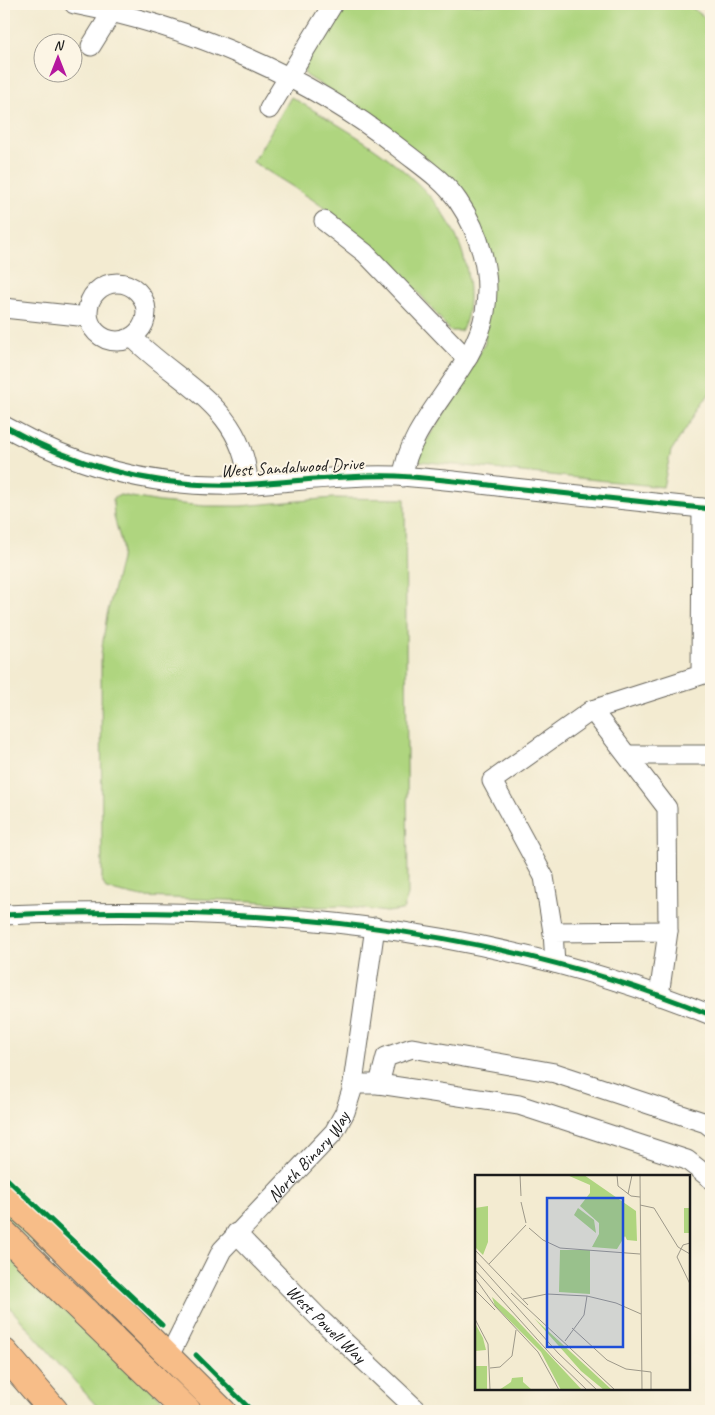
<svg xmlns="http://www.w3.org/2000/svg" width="715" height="1415" font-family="Caveat,sans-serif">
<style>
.grass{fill:#afd57f;stroke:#66784e}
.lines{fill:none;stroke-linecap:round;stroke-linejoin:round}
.minor-casing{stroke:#67645b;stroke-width:21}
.major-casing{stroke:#67645b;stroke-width:26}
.highway-casing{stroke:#67645b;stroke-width:30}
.minor{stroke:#fff;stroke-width:19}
.major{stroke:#f7bd88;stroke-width:24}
.highway{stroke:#f7bd88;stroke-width:28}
.cycleway-casing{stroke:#fcf5e5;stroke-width:8}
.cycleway{stroke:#00873e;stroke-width:5}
.labels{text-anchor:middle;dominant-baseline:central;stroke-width:4;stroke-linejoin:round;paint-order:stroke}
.street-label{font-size:18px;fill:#1c1c1c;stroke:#fcf5e5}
.inset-road{fill:none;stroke:#9d9889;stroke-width:1}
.view{fill:#1d4ed8;fill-opacity:0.15;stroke:#1d4ed8;stroke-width:2.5}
.inset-edge{fill:none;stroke:#1c1c1c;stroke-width:2.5}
</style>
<rect width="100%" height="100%" fill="#fcf5e5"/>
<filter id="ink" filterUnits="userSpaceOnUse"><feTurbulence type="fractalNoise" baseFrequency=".02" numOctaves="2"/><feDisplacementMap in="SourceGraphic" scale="10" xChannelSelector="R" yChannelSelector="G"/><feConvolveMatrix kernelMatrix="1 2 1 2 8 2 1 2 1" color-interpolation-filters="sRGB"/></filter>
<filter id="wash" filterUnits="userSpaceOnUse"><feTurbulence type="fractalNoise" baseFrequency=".0096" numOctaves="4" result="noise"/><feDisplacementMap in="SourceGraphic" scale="20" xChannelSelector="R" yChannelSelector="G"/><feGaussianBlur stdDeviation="1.12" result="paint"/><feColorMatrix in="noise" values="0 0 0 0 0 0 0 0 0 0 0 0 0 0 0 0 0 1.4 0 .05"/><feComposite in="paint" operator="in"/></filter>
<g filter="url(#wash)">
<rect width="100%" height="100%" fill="#f3ebd1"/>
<g class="grass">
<path d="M 344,4 L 687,4 L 711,22 L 711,391 L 671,451 L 663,487 L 418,461 L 421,449 L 464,383 L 485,343 L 484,236 L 346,100 L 307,76 L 304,73 L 307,61 Z"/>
<path d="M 291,97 C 362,139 458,188 468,279 C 470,296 470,317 461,331 L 450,331 C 416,286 375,246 330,212 C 306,194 278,178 253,162 Z"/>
<path d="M 120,495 L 160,502 L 205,506 L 241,506 L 333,498 L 405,499 L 408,895 L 403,910 L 386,912 L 341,906 L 318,907 L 253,901 L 142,897 L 106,889 L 102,880 L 101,654 L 107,615 L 121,559 L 122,545 L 114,517 L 113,499 Z"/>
<path d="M 4,1209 L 187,1390 L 4,1216 Z"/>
<path d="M 4,1247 L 174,1411 L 101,1411 L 4,1301 Z"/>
</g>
</g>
<g filter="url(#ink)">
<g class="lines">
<g class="minor-casing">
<g id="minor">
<path d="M 74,4 C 192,27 305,74 399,148 C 420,165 443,179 458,201 C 480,233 492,274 485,312 C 475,372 408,421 403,477"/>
<path d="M 91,46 L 117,4"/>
<path d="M 269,109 L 333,4"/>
<path d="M 324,221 L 365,253 L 467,359"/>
<circle cx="117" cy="312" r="29"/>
<path d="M 4,308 L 88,317"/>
<path d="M 132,337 C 178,384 245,407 248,484"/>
<path d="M 4,426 C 75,466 152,487 234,485 C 289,483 342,474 396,476 C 435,478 474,483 513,488 C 579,495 645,502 711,509"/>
<path d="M 592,710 L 701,675 L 702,508"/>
<path d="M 627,755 L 711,755"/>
<path d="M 4,915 C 249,905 482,922 711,1015"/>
<path d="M 553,932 L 544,877 L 492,781 L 592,710 L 667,808 L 668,931"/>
<path d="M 555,963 L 553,932 L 668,931 L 659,996"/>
<path d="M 353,1084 L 379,1084 L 519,1105 L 687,1160 L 711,1179"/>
<path d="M 379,1084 L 386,1057 L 412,1048 L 555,1073 L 706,1123 L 711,1127"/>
<path id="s1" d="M 236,1233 L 322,1321 L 418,1411"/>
<path id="s2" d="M 169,1356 L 222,1250 L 334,1132 L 345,1112 L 352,1090 L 375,927"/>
</g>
</g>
<g class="major-casing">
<path id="major" d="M 4,1195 L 35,1223 L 224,1411"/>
</g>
<g class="highway-casing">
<g id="highway">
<path d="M 4,1234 L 187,1411"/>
<path d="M 4,1353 L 54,1411"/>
</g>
</g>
<use href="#minor" class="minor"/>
<use href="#major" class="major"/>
<use href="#highway" class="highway"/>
<g class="cycleway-casing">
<g id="cycleway">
<path d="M 4,426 C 75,466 152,487 234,485 C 289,483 342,474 396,476 C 435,478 474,483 513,488 C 579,495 645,502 711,509"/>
<path d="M 4,915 C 249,905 482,922 711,1015"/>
<path d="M 4,1176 L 162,1325"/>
<path d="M 196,1355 L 252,1411"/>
</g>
</g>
<use href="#cycleway" class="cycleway"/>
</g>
</g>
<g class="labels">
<g class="street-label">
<text transform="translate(292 467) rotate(-3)">West Sandalwood Drive</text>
<text stroke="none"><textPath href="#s2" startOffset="246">North Binary Way</textPath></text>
<text stroke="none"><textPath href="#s1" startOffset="128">West Powell Way</textPath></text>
</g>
</g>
<g transform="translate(475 1175)">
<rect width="215" height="215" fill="#f3ebd1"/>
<path d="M 92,0 L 109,0 L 161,36 L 162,66 L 152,65 L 150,61 L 142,74 L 117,72 L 124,59 L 124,48 L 105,31 L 115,18 L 115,10 ZM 13,31 L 13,67 L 8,80 L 0,72 L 0,33 ZM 103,33 L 119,45 L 121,58 L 99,40 ZM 85,75 L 115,75 L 115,119 L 84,117 ZM 17,122 L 38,141 L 107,215 L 86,215 L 66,177 L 20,131 ZM 59,143 L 137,215 L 129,215 L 106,196 ZM 0,148 L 8,163 L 11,175 L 0,176 ZM 0,191 L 12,191 L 12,215 L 0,215 ZM 48,202 L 48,207 L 57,215 L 24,215 L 36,207 L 37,203 Z" fill="#afd57f"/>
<path d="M 209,33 L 215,33 L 215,58 L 209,58 Z" fill="#afd57f"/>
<path class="inset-road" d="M 45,0 L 46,21M 142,0 L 143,11 L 156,21 L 165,22M 165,0 L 167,215M 153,19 L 157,0M 46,27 L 51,48M 165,30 L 179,33 L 203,72 L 215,79M 54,53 L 68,65 L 85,73 L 165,79M 215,68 L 208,70 L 202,82 L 215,109M 0,75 L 53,130M 0,85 L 83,178 L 122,215M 14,89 L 51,50M 0,95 L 79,183 L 112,215M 0,103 L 20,131 L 63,177 L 84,215M 0,115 L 20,135M 36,118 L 140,215M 48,124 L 72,119 L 112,121 L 141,128 L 166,139M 0,144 L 13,169 L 15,215M 97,153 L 132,185 L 151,194 L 176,197 L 176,215M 90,166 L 109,140 L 112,121M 15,193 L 25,192 L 37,181 L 41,155"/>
<path class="view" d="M 72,23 L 148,23 L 148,172 L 72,172 Z"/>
<rect width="215" height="215" class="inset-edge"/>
</g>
<rect width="715" height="1415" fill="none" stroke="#fcf5e5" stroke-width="20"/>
<g transform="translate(58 58)"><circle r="24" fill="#fcf5e5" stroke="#a29e95"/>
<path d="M0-4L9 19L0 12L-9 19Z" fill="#b5179e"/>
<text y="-8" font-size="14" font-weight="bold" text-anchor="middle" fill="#1c1c1c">N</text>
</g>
</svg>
